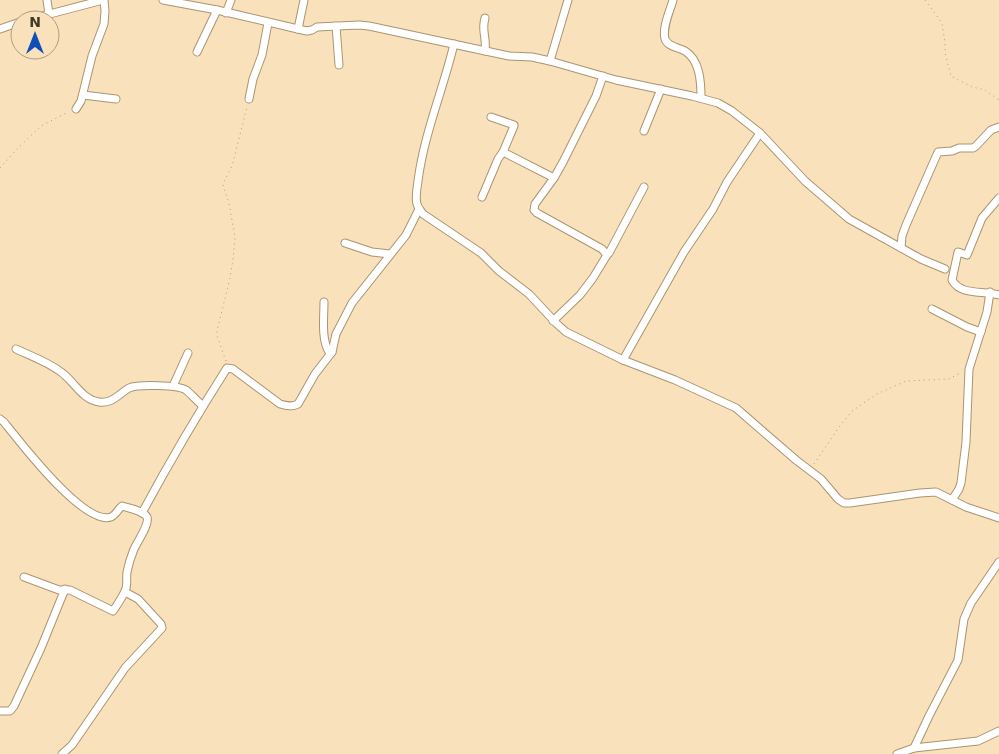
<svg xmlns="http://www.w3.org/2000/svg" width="999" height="754" font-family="'DejaVu Sans',sans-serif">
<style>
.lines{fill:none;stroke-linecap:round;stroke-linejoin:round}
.minor-casing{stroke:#aa9570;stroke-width:9}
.path{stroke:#ad9c7e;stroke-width:1;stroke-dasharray:1 4;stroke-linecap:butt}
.minor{stroke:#fff;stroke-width:7}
</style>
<rect width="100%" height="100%" fill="#f9e2bb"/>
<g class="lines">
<g class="minor-casing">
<g id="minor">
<path d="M 47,0 L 49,14"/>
<path d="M 163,0 L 217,10 L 298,29 L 307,31 L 312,30 L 317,27 L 359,25 L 369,26 L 509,56 L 532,57 L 550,61 L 616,80 L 692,96 L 718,103 L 732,111 L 760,133 L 805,181 L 849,219 L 921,259 L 945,269"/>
<path d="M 673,0 C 670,11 662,27 665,39 C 668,47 678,47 685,51 C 700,60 701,82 701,98"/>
<path d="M 226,13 L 231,0"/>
<path d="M 485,18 C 481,31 487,37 485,51"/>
<path d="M 27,20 L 103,0"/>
<path d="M 336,26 L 339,65"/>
<path d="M 0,29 L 20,22"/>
<path d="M 298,29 L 304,0"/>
<path d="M 454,44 C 443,90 424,134 418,181 C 417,189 415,197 417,204 C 418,208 421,211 423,214 L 481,253 L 499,271 L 529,294 L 557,324 L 566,332 L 623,360 L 675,380 L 736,408 L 796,460 L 821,479 L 838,499 L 844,503 L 850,503 L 920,493 L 936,492 L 966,507 L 999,518"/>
<path d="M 197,52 L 217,10"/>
<path d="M 550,61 L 568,0"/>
<path d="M 83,95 L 116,99"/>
<path d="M 249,99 L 253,79 L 262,55 L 268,23"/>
<path d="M 76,109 L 81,101 L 92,56 L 104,24 L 105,11 L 104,0"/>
<path d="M 491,117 L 514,125 L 514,126 L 503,152 L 554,178"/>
<path d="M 644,131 L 661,89"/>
<path d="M 482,197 L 498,159 L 503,152"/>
<path d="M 999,198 L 982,218 L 967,255 L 958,252 L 952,280 C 961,296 982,290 999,295"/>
<path d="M 345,243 L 372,252 L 390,254"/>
<path d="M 901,248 L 902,236 L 906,225 L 938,152 L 952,151 L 959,148 L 973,148 L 976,146 L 991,130 L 999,127"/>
<path d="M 607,255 L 609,253 L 644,187"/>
<path d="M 324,302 C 324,317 321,339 329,352 L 332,352"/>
<path d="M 932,309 L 967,327 L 981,332"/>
<path d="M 553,321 L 580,295 L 593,278 L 607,255 L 602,249 L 537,213 L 534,210 L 535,204 L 554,178 L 563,162 L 596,96 L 603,76"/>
<path d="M 16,349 C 31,356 48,362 61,372 C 74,381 82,400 99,402 C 112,404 119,394 129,388 C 138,384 178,385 186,390 C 192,395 197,401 203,406"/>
<path d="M 623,360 L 684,252 L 713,209 L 727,182 L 760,133"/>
<path d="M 173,386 L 188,353"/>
<path d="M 0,419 L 4,422 C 20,442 84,526 111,517 C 116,515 118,509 122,506 C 128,508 144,511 147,517 C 150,524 137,542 134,549 C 132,554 128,567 127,572 C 126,579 128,585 125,591 C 122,598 117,605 113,611 L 70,590 L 59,590 L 24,577"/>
<path d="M 952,500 L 959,489 L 961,483 L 966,442 L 969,369 L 987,312 L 990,292"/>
<path d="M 142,513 C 169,463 197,415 227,368 L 233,369 L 280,404 C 287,406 292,407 298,404 L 315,374 L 332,352 L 336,334 L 352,303 L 406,235 L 419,209"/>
<path d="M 0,711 L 10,711 L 14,706 L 41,648 L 65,589"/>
<path d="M 914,748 L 929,716 L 958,660 L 964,619 L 971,603 L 999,562"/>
<path d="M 62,754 L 72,745 L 125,668 L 162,628 L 161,624 L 138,599 L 125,592"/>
<path d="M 897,754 L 914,748 L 978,741 L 999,731"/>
</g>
</g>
<g class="path">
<path d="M 925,0 L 942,23 L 945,43 L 945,53 L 951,76 L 972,87 L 985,90 L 999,100"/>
<path d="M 0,168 L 16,150 L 41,126 L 68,112"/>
<path d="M 226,361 L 217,336 L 217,331 L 230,278 L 233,259 L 235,238 L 229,203 L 223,186 L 224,182 L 232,166 L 247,107"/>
<path d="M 814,464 L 837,430 L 852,411 L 877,394 L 906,381 L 949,379 L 960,373"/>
</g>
<use href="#minor" class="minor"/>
</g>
<g transform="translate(35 35)"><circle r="24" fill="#f9e2bb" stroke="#af9e80"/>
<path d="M0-4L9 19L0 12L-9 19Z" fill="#0e4eb9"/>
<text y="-8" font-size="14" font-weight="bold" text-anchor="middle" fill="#413828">N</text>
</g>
</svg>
